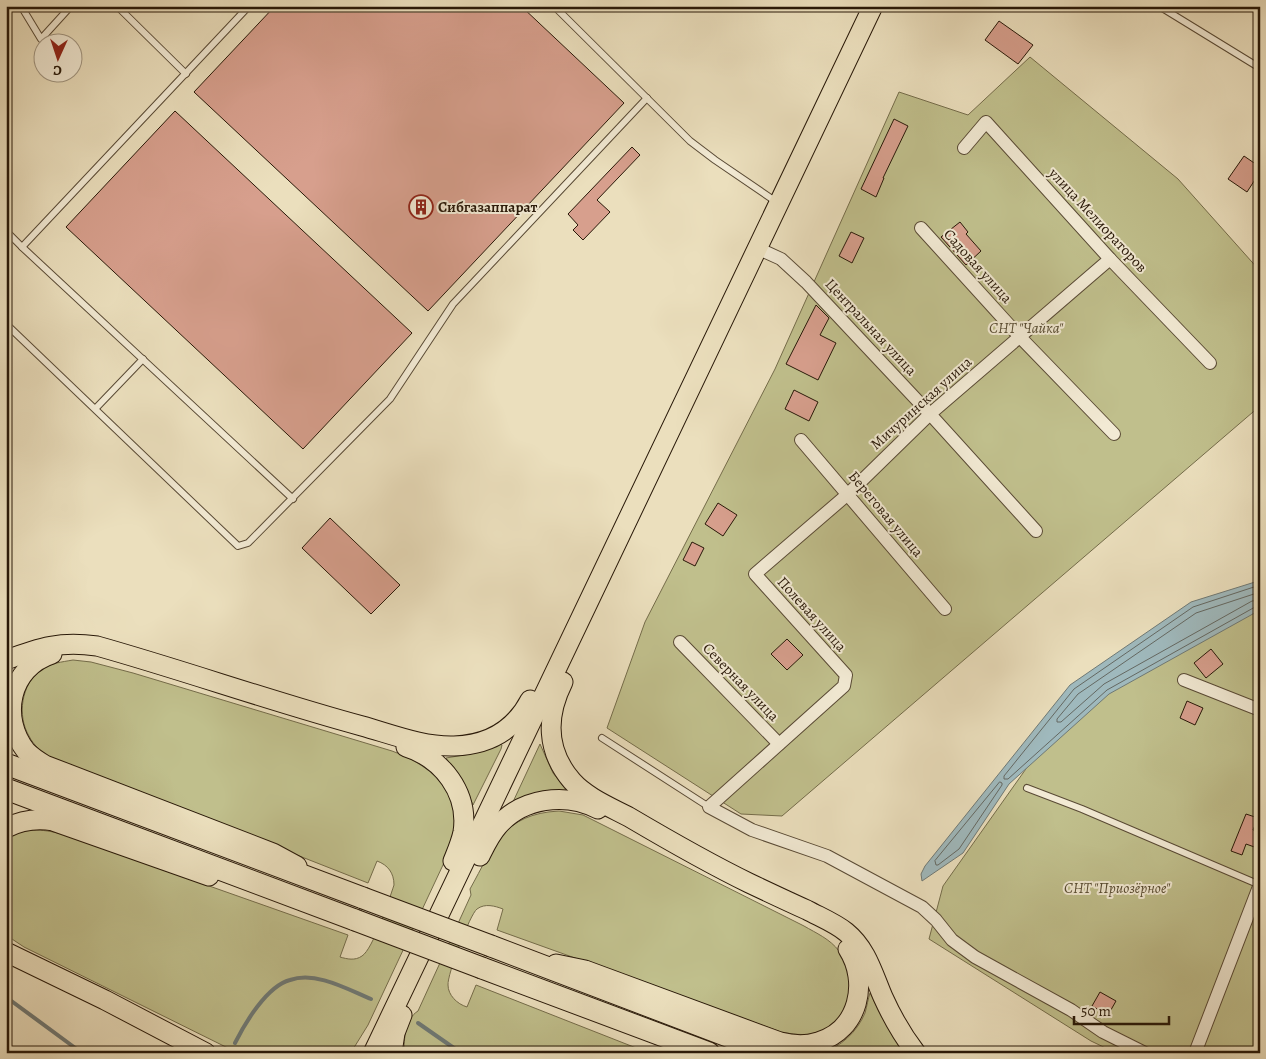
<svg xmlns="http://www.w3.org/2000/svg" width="1266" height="1059" font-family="Alegreya,serif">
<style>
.green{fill:#c0bf8c;stroke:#746c4a}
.water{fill:#9fb9bd;stroke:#6f7975}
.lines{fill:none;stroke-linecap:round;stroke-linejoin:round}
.shore{stroke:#646862;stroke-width:1}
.stream{stroke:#6f7975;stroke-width:4}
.building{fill:#d79f8d;stroke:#281808}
.lane-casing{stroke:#594a35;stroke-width:8}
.street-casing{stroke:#594a35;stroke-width:14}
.primary-casing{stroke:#281808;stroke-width:21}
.highway-casing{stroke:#281808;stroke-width:23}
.lane{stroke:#f2ead4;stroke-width:6}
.street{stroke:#f2ead4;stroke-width:12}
.primary{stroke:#ebdfbd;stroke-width:19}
.highway{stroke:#ebdfbd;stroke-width:21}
.highway-bridge-casing{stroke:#281808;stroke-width:23;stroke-linecap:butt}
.highway-bridge{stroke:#ebdfbd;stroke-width:21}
.labels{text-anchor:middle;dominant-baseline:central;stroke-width:4;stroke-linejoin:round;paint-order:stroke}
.poi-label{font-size:15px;font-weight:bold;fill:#281808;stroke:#f2ead4;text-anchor:start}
.street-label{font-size:15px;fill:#281808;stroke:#f2ead4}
.park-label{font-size:15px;font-style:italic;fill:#564a30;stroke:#f2ead4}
</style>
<rect width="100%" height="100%" fill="#ebdfbd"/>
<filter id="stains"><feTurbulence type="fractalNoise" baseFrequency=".004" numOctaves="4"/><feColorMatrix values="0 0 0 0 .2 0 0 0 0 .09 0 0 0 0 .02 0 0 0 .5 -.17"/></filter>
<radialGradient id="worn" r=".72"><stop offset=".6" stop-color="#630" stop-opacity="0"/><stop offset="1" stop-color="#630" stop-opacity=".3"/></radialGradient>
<g class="green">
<path d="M 1030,57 L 1178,179 L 1260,271 L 1260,406 L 782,816 L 741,814 L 607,728 L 645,622 L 775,369 L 899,92 L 968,115 Z"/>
<path d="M 1260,592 L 1260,1053 L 1116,1053 L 1091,1041 L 929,939 L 943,886 L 1074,701 Z"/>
<path d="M 73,660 L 91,662 L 133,673 L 392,751 C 422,762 454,783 456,819 C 456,829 452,840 450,850 L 368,1025 L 355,1046 L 349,1053 L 238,1053 L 24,947 L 6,935 L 6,839 C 24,827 42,829 62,834 L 348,935 L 340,957 C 347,959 355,961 362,956 C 373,949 389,900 394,885 C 394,873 388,865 377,861 L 368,883 L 50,758 C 42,752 34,746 29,736 C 17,716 21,684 41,670 C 50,663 62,662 73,660 Z"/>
<path d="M 499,744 L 502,745 L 501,749 L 473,805 L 463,782 L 446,758 L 470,754 Z"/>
<path d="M 540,744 L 553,773 L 568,792 L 512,804 Z"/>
<path d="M 559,811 L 583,815 L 804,926 C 816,933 830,939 839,951 C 860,978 851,1023 815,1033 C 804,1036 792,1034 781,1032 L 497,930 L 503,909 C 495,906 485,903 477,909 C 470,914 447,975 448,985 C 448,995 457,1004 467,1007 L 476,985 L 649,1053 L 404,1053 C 404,1039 405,1019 418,1011 L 471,895 L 470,889 C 494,846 503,814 559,811 Z"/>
<path d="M 870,993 L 882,1017 L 905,1053 L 821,1053 C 841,1047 857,1032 865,1013 C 867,1006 868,999 870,993 Z"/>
</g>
<path class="water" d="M 1260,578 L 1260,610 L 1109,694 L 1009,784 L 963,853 L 922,881 L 921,874 L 925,866 L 1070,685 L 1191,602 L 1255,582 Z"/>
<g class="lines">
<g class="shore">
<path d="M 1260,585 L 1193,607 L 1074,689 L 1004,776 L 1004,779 L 1008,779 L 1107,690 L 1255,607 L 1260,606"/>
<path d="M 1260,592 L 1196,613 L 1078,694 L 1057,719 L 1057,722 L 1061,722 L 1104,684 L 1252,601 L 1260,600"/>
<path d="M 1000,782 L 1002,783 L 1002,785 L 959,849 L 938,865 L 936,865 L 935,861 Z"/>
</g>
<g class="stream">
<path d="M 6,997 L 82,1053"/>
<path d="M 418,1023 L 461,1053"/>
<path d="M 235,1043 C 245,1023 267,986 290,980 C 316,971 347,989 371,999"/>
</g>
</g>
<g class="building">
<path d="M 275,6 L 521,6 L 624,103 L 428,311 L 194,92 Z"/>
<path d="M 999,21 L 1033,45 L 1018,64 L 985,40 Z"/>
<path d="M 175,111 L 412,333 L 303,449 L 66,227 Z"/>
<path d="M 894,119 L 908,126 L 883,178 L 884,178 L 876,197 L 861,189 Z"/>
<path d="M 632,147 L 640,155 L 597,200 L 610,212 L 583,240 L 573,230 L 578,225 L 568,214 Z"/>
<path d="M 1244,156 L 1260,167 L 1260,172 L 1247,192 L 1228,179 Z"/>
<path d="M 960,222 L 968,232 L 966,234 L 981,251 L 966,265 L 941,237 Z"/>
<path d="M 851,232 L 864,238 L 852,263 L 839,256 Z"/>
<path d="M 816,305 L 829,318 L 820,335 L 836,343 L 818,380 L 786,364 Z"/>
<path d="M 794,390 L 818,402 L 809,421 L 785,409 Z"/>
<path d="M 718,503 L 737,515 L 723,536 L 705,524 Z"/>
<path d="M 330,518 L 400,585 L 371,614 L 302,548 Z"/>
<path d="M 692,542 L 704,548 L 695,566 L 683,560 Z"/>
<path d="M 787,639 L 803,655 L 787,670 L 771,654 Z"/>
<path d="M 1211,649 L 1223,664 L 1206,678 L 1194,663 Z"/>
<path d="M 1187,701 L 1203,708 L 1195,725 L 1180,718 Z"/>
<path d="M 1246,814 L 1258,818 L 1253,830 L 1260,832 L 1260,849 L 1246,844 L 1242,855 L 1231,851 Z"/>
<path d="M 1100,992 L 1116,1001 L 1108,1015 L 1092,1006 Z"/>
</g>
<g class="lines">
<g class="lane-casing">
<g id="lane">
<path d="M 21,6 L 41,39 L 71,6"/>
<path d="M 117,6 L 186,74"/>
<path d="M 554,6 L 690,141 L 715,160 L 778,203"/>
<path d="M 1159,6 L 1260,68"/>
<path d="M 6,231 L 22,247 L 249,6"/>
<path d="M 22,247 L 293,499"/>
<path d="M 6,324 L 238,546 L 248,543 L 390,399 L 453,304 L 647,98"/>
<path d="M 96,408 L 143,359"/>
<path d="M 602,738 L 709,807"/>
<path d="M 1027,788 L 1082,809 L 1260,885"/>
</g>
</g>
<g class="street-casing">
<g id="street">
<path d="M 964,148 L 986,122 L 1110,259 L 1210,363"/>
<path d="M 921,228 L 1020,337 L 1114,434"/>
<path d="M 757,248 L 781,259 L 806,282 L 930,414 L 1036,531"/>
<path d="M 1110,259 L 930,414 L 848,494 L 755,574 L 846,675 L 844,686 L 709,807 L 752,830 L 827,856 L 922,907 L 936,920 L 952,940 L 975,957 L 1071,1010 L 1103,1032 L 1145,1053"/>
<path d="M 801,440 L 945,609"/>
<path d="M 680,642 L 779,744"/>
<path d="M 1184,680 L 1260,710"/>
<path d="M 1195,1053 L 1260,884"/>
</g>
</g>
<g class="primary-casing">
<g id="primary">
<path d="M 52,654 C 9,668 0,718 26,751 C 32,757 38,761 45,765 L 273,853 L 297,866"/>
<path d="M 6,660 C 41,647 60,641 97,646 C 186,671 273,702 362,726 C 391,734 423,747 454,746 C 488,745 514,731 530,700"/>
<path d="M 563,682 C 546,716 546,751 572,781 C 586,797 610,807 629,817 C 668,840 708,863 749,883 C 768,892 787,901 807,910 C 820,917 835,923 846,932 C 867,949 873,974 883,997 C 892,1017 903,1036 916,1053"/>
<path d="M 406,747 C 442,758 469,793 463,832 C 461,842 457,851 453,861"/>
<path d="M 6,828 C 22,820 36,818 53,821 L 209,876"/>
<path d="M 480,856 C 485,846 490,835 498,826 C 522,798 565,792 598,809"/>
<path d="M 6,952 L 105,1000 L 206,1053"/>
<path d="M 556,964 L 585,970 L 780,1042 C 792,1045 806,1046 818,1042 C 859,1030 869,982 848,949"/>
<path d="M 373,1053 L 873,6"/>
<path d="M 392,1053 L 395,1033 L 402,1015"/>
</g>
</g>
<g class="highway-casing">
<g id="highway">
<path d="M 6,764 L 363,898"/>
<path d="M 6,789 L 355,920"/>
<path d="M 491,946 L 772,1053"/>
<path d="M 482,968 L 709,1053"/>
</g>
</g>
<use href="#lane" class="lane"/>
<use href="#street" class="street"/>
<use href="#primary" class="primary"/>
<use href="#highway" class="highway"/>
<g class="highway-bridge-casing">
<g id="highway-bridge">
<path d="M 363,898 L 491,946"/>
<path d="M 355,920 L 482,968"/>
</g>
</g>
<use href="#highway-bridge" class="highway-bridge"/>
</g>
<defs>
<g id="building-ring" transform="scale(1.25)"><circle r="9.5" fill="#f2ead4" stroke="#8f2418" stroke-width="1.5"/><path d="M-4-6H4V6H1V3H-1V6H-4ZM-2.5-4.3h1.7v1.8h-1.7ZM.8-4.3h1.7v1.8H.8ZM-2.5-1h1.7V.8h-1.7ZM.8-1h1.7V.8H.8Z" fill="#8f2418"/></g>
</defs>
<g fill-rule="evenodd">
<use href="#building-ring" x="421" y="207"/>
</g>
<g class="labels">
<g class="poi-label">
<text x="438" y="207">Сибгазаппарат</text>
</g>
<g class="street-label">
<text transform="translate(1098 220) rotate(47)">улица Мелиораторов</text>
<text transform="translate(978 266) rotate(48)">Садовая улица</text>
<text transform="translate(871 327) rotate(47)">Центральная улица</text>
<text transform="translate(921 403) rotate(-42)">Мичуринская улица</text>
<text transform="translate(886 514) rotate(50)">Береговая улица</text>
<text transform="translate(812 614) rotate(48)">Полевая улица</text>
<text transform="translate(741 682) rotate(46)">Северная улица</text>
</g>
<g class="park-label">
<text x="1026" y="328">СНТ "Чайка"</text>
<text x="1117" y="888">СНТ "Приозёрное"</text>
</g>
</g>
<rect width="1266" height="1059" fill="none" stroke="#ebdfbd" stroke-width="25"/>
<rect x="8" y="8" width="1251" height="1044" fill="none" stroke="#281808" stroke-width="2.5"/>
<rect x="12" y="12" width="1241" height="1034" fill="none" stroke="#281808"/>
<g transform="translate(58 58) rotate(183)"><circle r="24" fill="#f2ead4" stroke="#a19682"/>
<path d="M0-4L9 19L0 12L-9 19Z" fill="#8f2418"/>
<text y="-8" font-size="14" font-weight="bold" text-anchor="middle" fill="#281808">С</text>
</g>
<path d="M1074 1016v8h95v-8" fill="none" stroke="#281808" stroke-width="2.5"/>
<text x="1081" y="1016" font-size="15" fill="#281808" stroke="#f2ead4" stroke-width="4" paint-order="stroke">50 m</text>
<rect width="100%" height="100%" filter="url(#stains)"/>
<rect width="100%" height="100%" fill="url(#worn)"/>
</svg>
